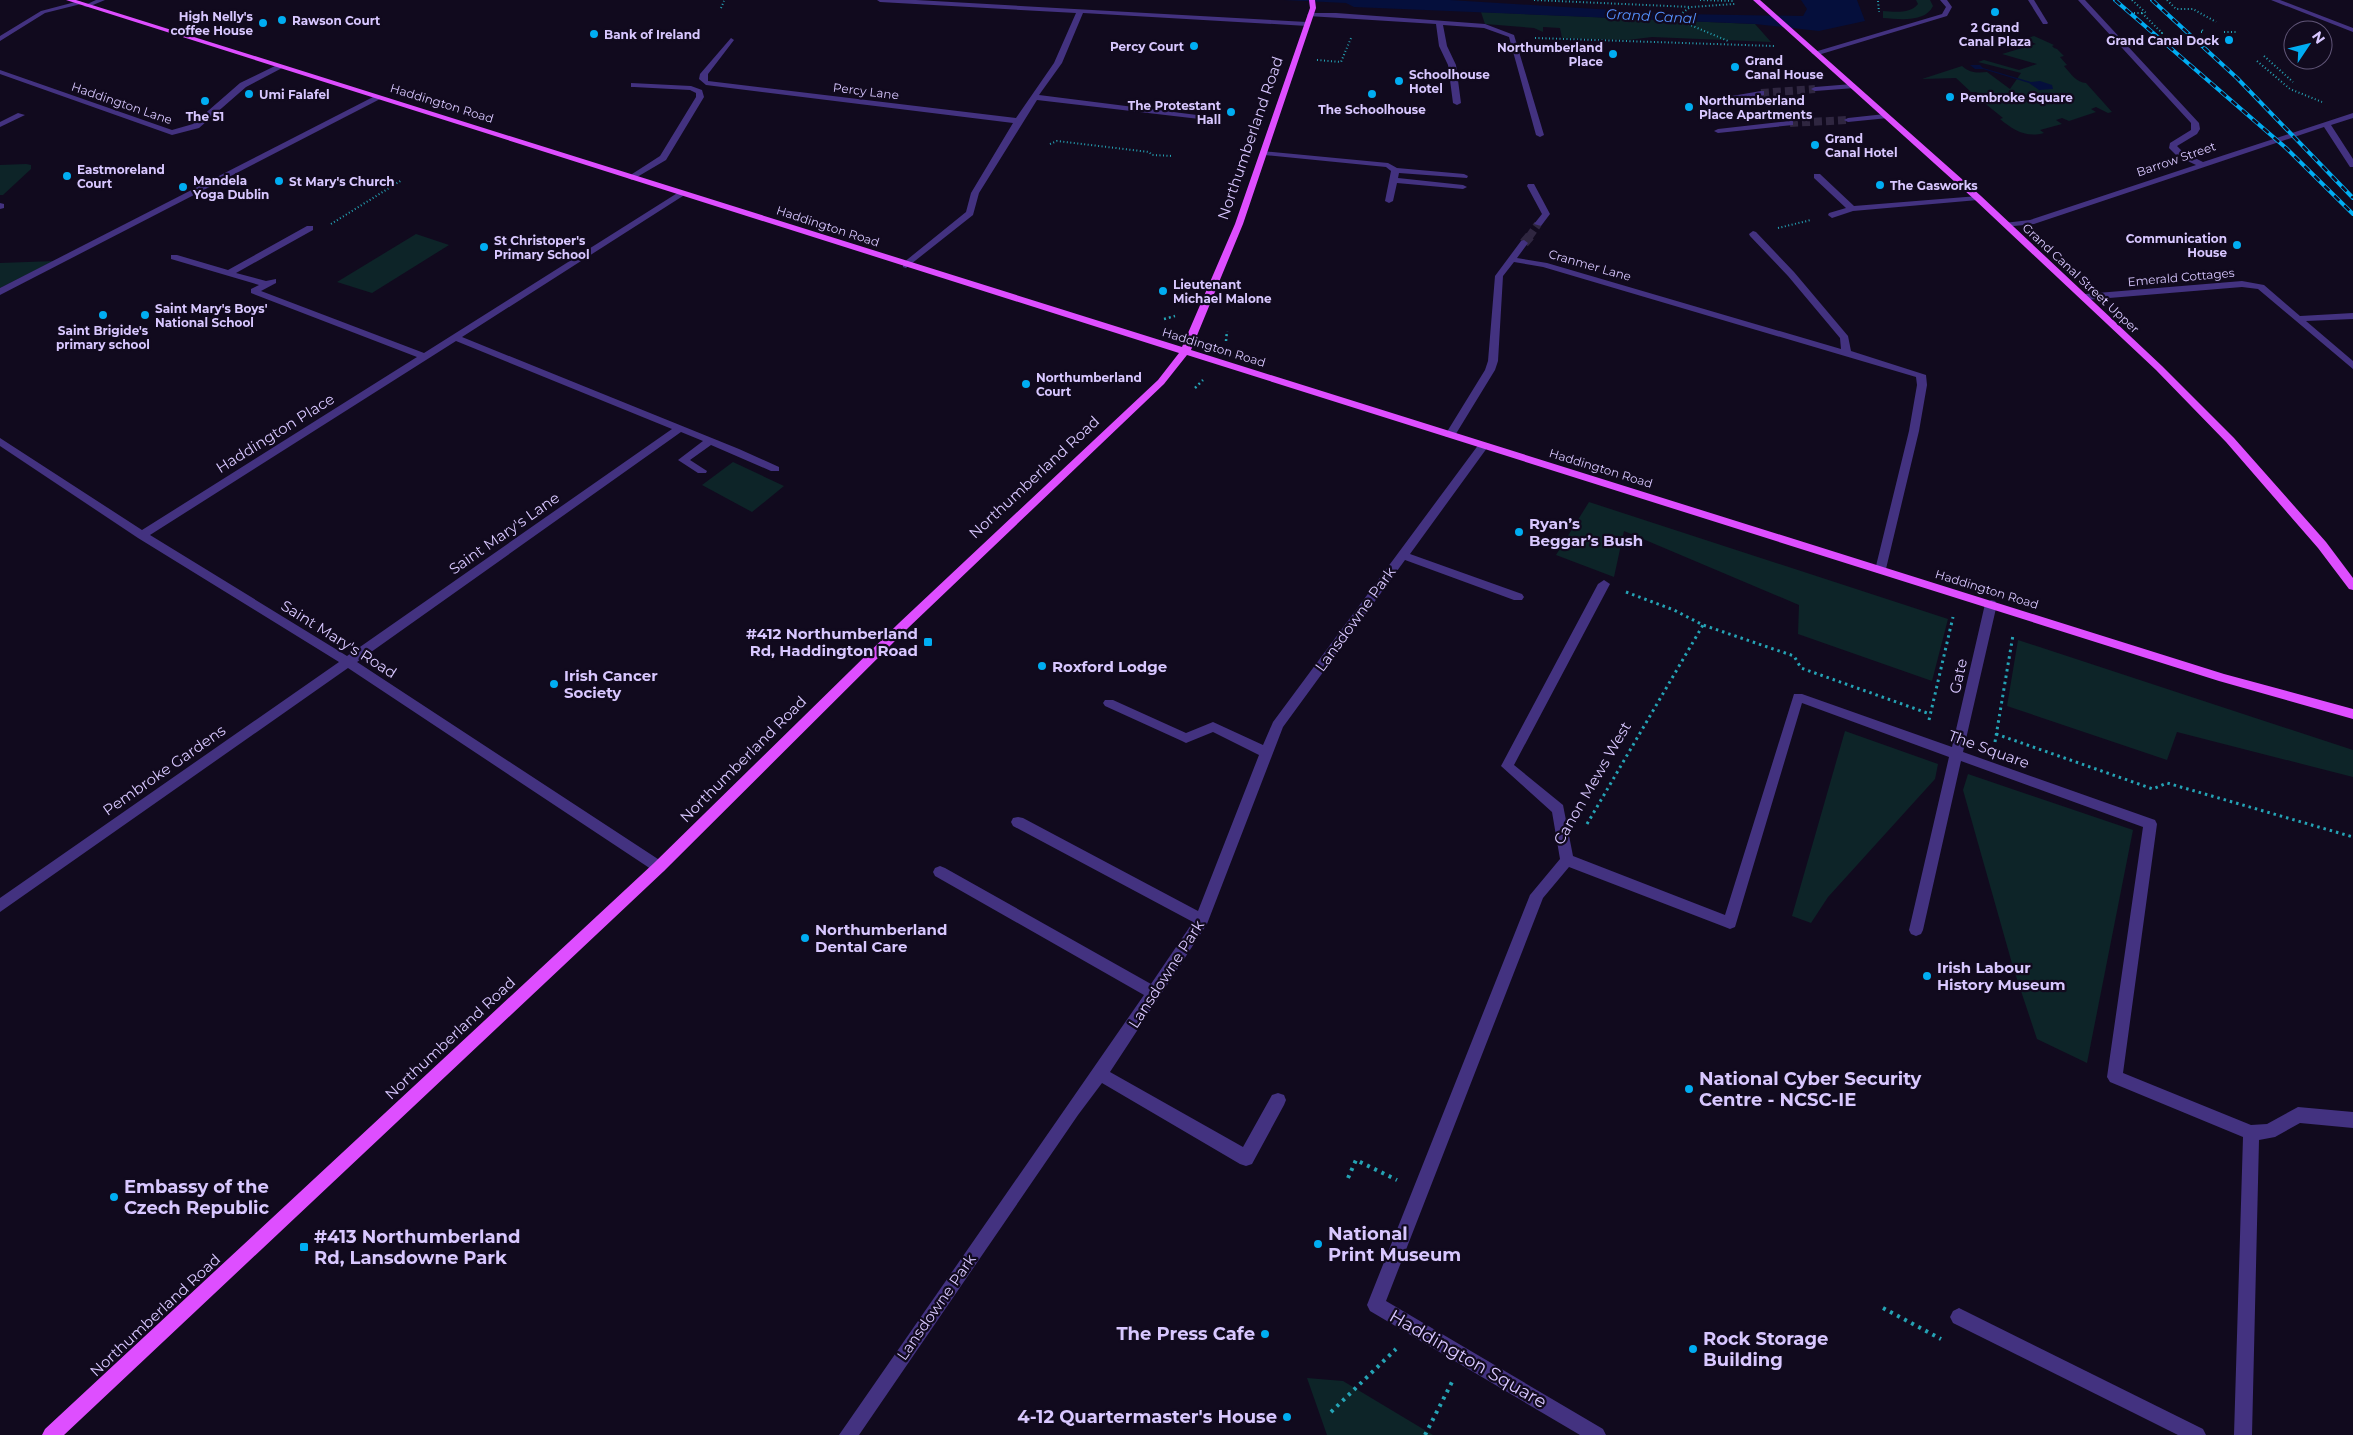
<svg xmlns="http://www.w3.org/2000/svg" width="2353" height="1435" font-family="Montserrat,sans-serif">
<style>
.green{fill:#0d2428}
.water{fill:#050f3c}
.lines{fill:none;stroke-linecap:round;stroke-linejoin:round}
.minor-tunnel-far1{stroke:#2f2640;stroke-width:8;stroke-dasharray:8 4;stroke-linecap:butt}
.minor-tunnel{stroke:#2f2640;stroke-width:10;stroke-dasharray:10 5;stroke-linecap:butt}
.path-far3{stroke:#25a3b5;stroke-width:2;stroke-dasharray:1 2.5;stroke-linecap:butt}
.path-far2{stroke:#25a3b5;stroke-width:2.5;stroke-dasharray:2 3;stroke-linecap:butt}
.path-far1{stroke:#25a3b5;stroke-width:3;stroke-dasharray:2.5 4;stroke-linecap:butt}
.path{stroke:#25a3b5;stroke-width:4;stroke-dasharray:3 5;stroke-linecap:butt}
.minor{fill:#433280;fill-rule:evenodd}
.major{fill:#de4eff;fill-rule:evenodd}
.rail-casing{stroke:#00adf2;stroke-width:4}
.rail{stroke:#110a1e;stroke-width:2.5;stroke-dasharray:7;stroke-linecap:butt}
.path-bridge{stroke:#25a3b5;stroke-width:2;stroke-dasharray:1 2.5;stroke-linecap:butt}
.poi-dot{fill:#00adf2;stroke:#110a1e;stroke-width:2}
.labels{text-anchor:middle;dominant-baseline:central;stroke-width:4.5;stroke-linejoin:round;paint-order:stroke}
.far-poi-label{font-size:12px;font-weight:bold;fill:#d8c7ff;stroke:#110a1e;text-anchor:start}
.far-street-label{font-size:12px;fill:#d8c7ff;stroke:#110a1e}
.far-water-label{font-size:14px;font-style:italic;fill:#5591ff;stroke:#110a1e}
.street-label{font-size:15px;fill:#d8c7ff;stroke:#110a1e}
.poi-label{font-size:15px;font-weight:bold;fill:#d8c7ff;stroke:#110a1e;text-anchor:start}
.near-poi-label{font-size:18px;font-weight:bold;fill:#d8c7ff;stroke:#110a1e;text-anchor:start}
.near-street-label{font-size:18px;fill:#d8c7ff;stroke:#110a1e}
</style>
<rect width="100%" height="100%" fill="#110a1e"/>
<g class="green">
<path d="M 1916,0 L 1930,0 L 1933,6 C 1925,23 1899,19 1883,18 L 1883,11 C 1895,12 1910,14 1918,4 Z"/>
<path d="M 1481,12 L 1755,24 L 1771,42 L 1652,37 L 1628,40 L 1562,38 L 1560,28 L 1543,27 L 1543,32 L 1534,28 L 1485,24 Z"/>
<path d="M 2034,36 L 2054,45 L 2052,46 L 2054,48 L 2057,49 L 2064,56 L 2060,57 L 2067,65 L 2064,66 C 2070,73 2077,83 2086,83 L 2112,112 L 2108,113 L 2096,107 L 2091,109 L 2096,112 L 2069,121 L 2062,118 L 2056,120 L 2062,124 L 2040,130 L 2044,133 C 2026,138 2013,130 2000,119 L 2003,118 L 1982,101 L 1986,100 L 1976,92 L 1971,92 L 1956,78 L 1922,79 L 1962,66 C 1970,73 1977,73 1987,72 L 2010,89 L 2021,73 L 1978,62 L 1984,60 L 2019,70 L 2037,64 L 2002,54 L 2036,44 L 2025,39 Z"/>
<path d="M 26,164 L 31,165 L 31,169 L 3,195 L 0,195 L 0,165 Z"/>
<path d="M 416,234 L 449,245 L 372,293 L 337,282 Z"/>
<path d="M 55,261 L 50,263 L 0,288 L 0,263 Z"/>
<path d="M 733,462 L 784,486 L 752,512 L 702,485 Z"/>
<path d="M 1589,502 L 1948,619 L 1932,681 L 1798,634 L 1799,605 L 1624,531 L 1614,577 L 1556,555 Z"/>
<path d="M 2018,640 L 2353,750 L 2353,777 L 2177,732 L 2167,760 L 2007,706 Z"/>
<path d="M 1845,731 L 1938,764 L 1935,779 L 1828,897 L 1811,923 L 1792,916 Z"/>
<path d="M 1968,774 L 2133,830 L 2087,1063 L 2037,1039 L 2013,967 L 1963,790 Z"/>
<path d="M 1307,1378 L 1343,1381 L 1433,1435 L 1327,1435 Z"/>
</g>
<g class="water">
<path d="M 1284,0 L 1450,0 L 1678,14 L 1803,16 L 1807,9 L 1801,0 L 1857,0 L 1865,21 L 1819,31 L 1755,24 L 1354,7 L 1346,3 Z"/>
<path d="M 1970,65 L 1980,65 L 1983,68 L 2031,82 L 2040,81 L 2052,85 L 2053,89 L 2039,90 L 2029,83 L 1983,69 L 1975,69 Z"/>
</g>
<g class="lines">
<g class="minor-tunnel-far1">
<path d="M 1761,93 L 1815,89"/>
<path d="M 1790,123 L 1848,120"/>
<path d="M 1529,237 L 1538,224"/>
</g>
<path class="minor-tunnel" d="M 1524,243 L 1530,236"/>
<g class="path-far3">
<path d="M 1534,0 L 1691,7 L 1735,4"/>
<path d="M 1700,0 L 1735,1"/>
<path d="M 2132,0 L 2146,13"/>
<path d="M 2167,0 L 2176,9 L 2193,9 L 2216,22"/>
<path d="M 1878,1 L 1879,12"/>
<path d="M 721,8 L 724,1"/>
<path d="M 1689,8 L 1677,17 L 1688,24 L 1728,41"/>
<path d="M 2134,13 L 2143,13"/>
<path d="M 2142,13 L 2162,33 L 2159,33"/>
<path d="M 2201,32 L 2204,32"/>
<path d="M 2224,32 L 2236,32"/>
<path d="M 1535,38 L 1774,46"/>
<path d="M 2264,56 L 2293,82"/>
<path d="M 1317,60 L 1341,62 L 1351,38"/>
<path d="M 2257,61 L 2290,89 L 2322,102"/>
<path d="M 1050,144 L 1057,141 L 1149,152 L 1152,155 L 1173,156"/>
<path d="M 331,224 L 402,180"/>
<path d="M 1778,228 L 1811,220"/>
</g>
<g class="path-far2">
<path d="M 1164,319 L 1175,316"/>
<path d="M 1226,341 L 1227,331"/>
<path d="M 1195,388 L 1203,380"/>
</g>
<g class="path-far1">
<path d="M 1626,592 L 1674,610 L 1703,625 L 1794,656 L 1801,668 L 1930,714"/>
<path d="M 1929,720 L 1953,617"/>
<path d="M 1996,734 L 2153,789 L 2167,783 L 2353,837"/>
<path d="M 1995,742 L 2013,635"/>
<path d="M 1587,824 L 1703,625"/>
</g>
<g class="path">
<path d="M 1348,1178 L 1356,1160 L 1397,1180"/>
<path d="M 1883,1308 L 1941,1339"/>
<path d="M 1331,1412 L 1396,1349"/>
<path d="M 1425,1435 L 1453,1380"/>
</g>
<g class="minor">
<path d="M 96,0 L 105,0 L 88,7 L 83,6 Z"/>
<path d="M 877,0 L 916,0 L 1307,22 L 1310,24 L 1307,26 L 1083,13 L 1062,63 L 1039,95 L 1205,116 L 1209,118 L 1208,120 L 1037,100 L 979,193 L 973,215 L 906,268 L 903,267 L 903,263 L 966,212 L 971,193 L 1013,123 L 706,85 L 699,79 L 700,74 L 731,38 L 734,40 L 708,74 L 708,81 L 1016,118 L 1054,63 L 1076,13 L 880,2 Z"/>
<path d="M 1940,0 L 1947,0 L 1952,7 L 1947,16 L 1818,55 L 1811,53 L 1942,14 L 1946,7 Z"/>
<path d="M 2028,0 L 2034,0 L 2048,23 L 2047,24 L 2043,24 Z"/>
<path d="M 2078,0 L 2085,0 L 2199,123 L 2200,129 L 2197,134 L 2177,146 L 2183,152 L 2203,162 L 2353,113 L 2353,118 L 2331,125 L 2353,159 L 2353,167 L 2350,167 L 2324,127 L 2034,224 L 2004,227 L 2004,223 L 2030,220 L 2196,165 L 2177,156 L 2169,148 L 2170,143 L 2191,130 L 2191,123 Z"/>
<path d="M 2271,0 L 2280,0 L 2353,28 L 2353,32 Z"/>
<path d="M 79,1 L 81,2 L 81,4 L 45,13 L 0,41 L 0,36 L 41,11 Z"/>
<path d="M 1310,13 L 1336,13 L 1485,24 L 1514,35 L 1544,135 L 1540,137 L 1536,135 L 1509,37 L 1484,28 L 1443,25 L 1447,46 L 1456,65 L 1461,103 L 1457,105 L 1453,103 L 1448,65 L 1439,46 L 1436,24 L 1308,16 L 1307,15 Z"/>
<path d="M 277,65 L 284,67 L 246,87 L 199,128 L 172,135 L 0,74 L 0,70 L 172,130 L 193,124 L 240,83 Z"/>
<path d="M 631,83 L 691,86 L 702,90 L 704,97 L 666,160 L 632,180 L 628,178 L 629,176 L 660,156 L 696,97 L 696,93 L 690,90 L 634,87 L 631,87 Z"/>
<path d="M 1852,84 L 1855,84 L 1855,88 L 1815,91 L 1811,89 L 1815,87 Z"/>
<path d="M 1761,91 L 1764,91 L 1764,95 L 1730,99 L 1726,97 Z"/>
<path d="M 375,96 L 382,98 L 0,295 L 0,288 Z"/>
<path d="M 18,113 L 25,115 L 0,127 L 0,122 Z"/>
<path d="M 1885,114 L 1888,114 L 1888,118 L 1848,122 L 1844,120 L 1848,118 Z"/>
<path d="M 1790,121 L 1793,121 L 1793,125 L 1718,133 L 1714,131 L 1718,129 Z"/>
<path d="M 1261,151 L 1388,163 L 1397,168 L 1464,174 L 1468,176 L 1467,178 L 1399,173 L 1398,178 L 1463,185 L 1467,187 L 1463,189 L 1397,183 L 1393,201 L 1389,203 L 1385,201 L 1391,171 L 1386,167 L 1264,155 L 1261,155 Z"/>
<path d="M 1814,174 L 1820,174 L 1854,206 L 1978,196 L 1982,198 L 1978,200 L 1853,211 L 1832,218 L 1828,215 L 1829,213 L 1846,208 L 1814,178 Z"/>
<path d="M 1528,184 L 1534,184 L 1550,214 L 1541,226 L 1534,224 L 1542,214 L 1527,186 Z"/>
<path d="M 679,192 L 686,194 L 462,337 L 739,449 L 779,467 L 779,471 L 771,471 L 711,445 L 690,460 L 707,471 L 706,473 L 698,473 L 678,460 L 703,441 L 681,432 L 357,662 L 664,863 L 666,867 L 664,871 L 659,873 L 654,871 L 348,668 L 0,912 L 0,898 L 339,662 L 138,538 L 0,446 L 0,438 L 142,530 L 417,357 L 251,293 L 251,289 L 259,285 L 171,259 L 171,255 L 177,255 L 228,270 L 307,226 L 313,226 L 313,230 L 236,273 L 266,281 L 276,279 L 276,283 L 261,291 L 424,353 ZM 456,341 L 672,429 L 347,656 L 150,535 Z"/>
<path d="M 0,203 L 4,204 L 4,208 L 0,209 Z"/>
<path d="M 1753,231 L 1756,232 L 1794,272 L 1848,336 L 1851,351 L 1926,375 L 1927,385 L 1919,431 L 1885,573 L 1877,573 L 1875,570 L 1909,431 L 1917,385 L 1916,377 L 1543,267 L 1514,262 L 1503,276 L 1498,361 L 1495,370 L 1454,437 L 1446,437 L 1445,435 L 1485,370 L 1488,361 L 1495,276 L 1521,241 L 1524,240 L 1528,243 L 1517,258 L 1547,263 L 1841,349 L 1840,338 L 1788,276 L 1750,236 L 1749,234 Z"/>
<path d="M 2242,281 L 2264,285 L 2300,316 L 2353,313 L 2353,319 L 2306,321 L 2353,361 L 2353,369 L 2258,289 L 2242,287 L 2085,300 L 2080,297 L 2085,294 Z"/>
<path d="M 1483,443 L 1488,446 L 1487,448 L 1410,554 L 1522,594 L 1524,597 L 1522,600 L 1514,600 L 1405,560 L 1283,727 L 1207,924 L 1110,1072 L 1243,1147 L 1272,1095 L 1278,1093 L 1284,1095 L 1286,1100 L 1284,1105 L 1252,1164 L 1246,1166 L 1240,1164 L 1102,1083 L 1078,1115 L 859,1435 L 839,1435 L 1144,995 L 935,876 L 933,872 L 935,868 L 940,866 L 945,868 L 1151,984 L 1193,922 L 1013,826 L 1011,822 L 1013,818 L 1018,817 L 1023,818 L 1198,911 L 1259,755 L 1213,732 L 1186,743 L 1182,741 L 1105,706 L 1103,703 L 1105,700 L 1113,700 L 1186,733 L 1213,722 L 1263,745 L 1273,722 L 1479,444 Z"/>
<path d="M 1604,580 L 1610,584 L 1514,765 L 1563,805 L 1573,856 L 1725,915 L 1794,694 L 1802,694 L 1952,747 L 1985,604 L 1991,600 L 1995,601 L 1997,604 L 1963,752 L 2155,820 L 2157,824 L 2123,1073 L 2251,1125 L 2267,1124 L 2298,1107 L 2353,1112 L 2353,1128 L 2300,1123 L 2275,1137 L 2259,1140 L 2252,1435 L 2234,1435 L 2243,1137 L 2110,1082 L 2107,1077 L 2143,827 L 1961,761 L 1923,930 L 1921,934 L 1916,936 L 1911,934 L 1909,930 L 1949,757 L 1802,703 L 1735,927 L 1730,929 L 1725,927 L 1569,867 L 1543,898 L 1386,1301 L 1603,1429 L 1606,1435 L 1580,1435 L 1370,1311 L 1367,1305 L 1530,895 L 1560,859 L 1552,812 L 1501,766 L 1598,584 Z"/>
<path d="M 1959,1308 L 2203,1429 L 2206,1435 L 2178,1435 L 1953,1323 L 1950,1317 L 1953,1311 Z"/>
</g>
<g class="major">
<path d="M 66,0 L 76,0 L 1182,347 L 1235,224 L 1310,8 L 1309,0 L 1315,0 L 1316,8 L 1243,224 L 1191,350 L 2224,674 L 2353,709 L 2353,719 L 2219,681 L 1187,355 L 1164,384 L 907,629 L 664,871 L 64,1435 L 42,1435 L 45,1429 L 654,863 L 899,623 L 1158,380 L 1179,353 Z"/>
<path d="M 1753,0 L 1760,0 L 1981,196 L 2162,366 L 2234,438 L 2326,542 L 2353,578 L 2353,590 L 2349,589 L 2318,548 L 2226,442 L 2156,370 L 1975,200 Z"/>
</g>
<g class="rail-casing">
<g id="rail">
<path d="M 2115,0 L 2286,148 L 2353,214"/>
<path d="M 2152,0 L 2237,78 L 2353,198"/>
</g>
</g>
<use href="#rail" class="rail"/>
<path class="path-bridge" d="M 2202,30 L 2204,32"/>
</g>
<g class="poi-dot">
<circle cx="1995" cy="12" r="5"/>
<circle cx="282" cy="20" r="5"/>
<circle cx="263" cy="23" r="5"/>
<circle cx="594" cy="34" r="5"/>
<circle cx="2229" cy="40" r="5"/>
<circle cx="1194" cy="46" r="5"/>
<circle cx="1613" cy="54" r="5"/>
<circle cx="1735" cy="67" r="5"/>
<circle cx="1399" cy="81" r="5"/>
<circle cx="249" cy="94" r="5"/>
<circle cx="1372" cy="94" r="5"/>
<circle cx="1950" cy="97" r="5"/>
<circle cx="205" cy="101" r="5"/>
<circle cx="1689" cy="107" r="5"/>
<circle cx="1231" cy="112" r="5"/>
<circle cx="1815" cy="145" r="5"/>
<circle cx="67" cy="176" r="5"/>
<circle cx="279" cy="181" r="5"/>
<circle cx="1880" cy="185" r="5"/>
<circle cx="183" cy="187" r="5"/>
<circle cx="2237" cy="245" r="5"/>
<circle cx="484" cy="247" r="5"/>
<circle cx="1163" cy="291" r="5"/>
<circle cx="103" cy="315" r="5"/>
<circle cx="145" cy="315" r="5"/>
<circle cx="1026" cy="384" r="5"/>
<circle cx="1519" cy="532" r="5"/>
<rect x="923" y="637" width="10" height="10" rx="2.5"/>
<circle cx="1042" cy="666" r="5"/>
<circle cx="554" cy="684" r="5"/>
<circle cx="805" cy="938" r="5"/>
<circle cx="1927" cy="976" r="5"/>
<circle cx="1689" cy="1089" r="5"/>
<circle cx="114" cy="1197" r="5"/>
<circle cx="1318" cy="1244" r="5"/>
<rect x="299" y="1242" width="10" height="10" rx="2.5"/>
<circle cx="1265" cy="1334" r="5"/>
<circle cx="1693" cy="1349" r="5"/>
<circle cx="1287" cy="1417" r="5"/>
</g>
<g class="labels">
<g class="far-poi-label">
<text x="253" y="16" text-anchor="end">High Nelly's<tspan x="253" dy="14">coffee House</tspan></text>
<text x="292" y="20">Rawson Court</text>
<text x="1995" y="27" text-anchor="middle">2 Grand<tspan x="1995" dy="14">Canal Plaza</tspan></text>
<text x="604" y="34">Bank of Ireland</text>
<text x="2219" y="40" text-anchor="end">Grand Canal Dock</text>
<text x="1184" y="46" text-anchor="end">Percy Court</text>
<text x="1603" y="47" text-anchor="end">Northumberland<tspan x="1603" dy="14">Place</tspan></text>
<text x="1745" y="60">Grand<tspan x="1745" dy="14">Canal House</tspan></text>
<text x="1409" y="74">Schoolhouse<tspan x="1409" dy="14">Hotel</tspan></text>
<text x="259" y="94">Umi Falafel</text>
<text x="1960" y="97">Pembroke Square</text>
<text x="1699" y="100">Northumberland<tspan x="1699" dy="14">Place Apartments</tspan></text>
<text x="1221" y="105" text-anchor="end">The Protestant<tspan x="1221" dy="14">Hall</tspan></text>
<text x="1372" y="109" text-anchor="middle">The Schoolhouse</text>
<text x="205" y="116" text-anchor="middle">The 51</text>
<text x="1825" y="138">Grand<tspan x="1825" dy="14">Canal Hotel</tspan></text>
<text x="77" y="169">Eastmoreland<tspan x="77" dy="14">Court</tspan></text>
<text x="193" y="180">Mandela<tspan x="193" dy="14">Yoga Dublin</tspan></text>
<text x="289" y="181">St Mary's Church</text>
<text x="1890" y="185">The Gasworks</text>
<text x="2227" y="238" text-anchor="end">Communication<tspan x="2227" dy="14">House</tspan></text>
<text x="494" y="240">St Christoper's<tspan x="494" dy="14">Primary School</tspan></text>
<text x="1173" y="284">Lieutenant<tspan x="1173" dy="14">Michael Malone</tspan></text>
<text x="155" y="308">Saint Mary's Boys'<tspan x="155" dy="14">National School</tspan></text>
<text x="103" y="330" text-anchor="middle">Saint Brigide's<tspan x="103" dy="14">primary school</tspan></text>
<text x="1036" y="377">Northumberland<tspan x="1036" dy="14">Court</tspan></text>
</g>
<g class="far-street-label">
<text transform="translate(866 91) rotate(7)">Percy Lane</text>
<text transform="translate(122 103) rotate(19)">Haddington Lane</text>
<text transform="translate(442 103) rotate(17)">Haddington Road</text>
<text transform="translate(2176 159) rotate(-19)">Barrow Street</text>
<text transform="translate(828 226) rotate(18)">Haddington Road</text>
<text transform="translate(1590 265) rotate(16)">Cranmer Lane</text>
<text transform="translate(2181 277) rotate(-5)">Emerald Cottages</text>
<text transform="translate(2081 278) rotate(43)">Grand Canal Street Upper</text>
<text transform="translate(1214 347) rotate(17)">Haddington Road</text>
<text transform="translate(1601 468) rotate(17)">Haddington Road</text>
<text transform="translate(1987 589) rotate(17)">Haddington Road</text>
</g>
<g class="far-water-label">
<text transform="translate(1651 16) rotate(3)">Grand Canal</text>
</g>
<g class="street-label">
<text transform="translate(1250 138) rotate(-71)">Northumberland Road</text>
<text transform="translate(275 433) rotate(-32)">Haddington Place</text>
<text transform="translate(1034 477) rotate(-43)">Northumberland Road</text>
<text transform="translate(504 533) rotate(-35)">Saint Mary's Lane</text>
<text transform="translate(1355 619) rotate(-54)">Lansdowne Park</text>
<text transform="translate(339 639) rotate(32)">Saint Mary's Road</text>
<text transform="translate(1958 676) rotate(-77)">Gate</text>
<text transform="translate(1989 749) rotate(20)">The Square</text>
<text transform="translate(743 759) rotate(-45)">Northumberland Road</text>
<text transform="translate(164 770) rotate(-35)">Pembroke Gardens</text>
<text transform="translate(1592 783) rotate(-60)">Canon Mews West</text>
<text transform="translate(1166 974) rotate(-57)">Lansdowne Park</text>
<text transform="translate(450 1038) rotate(-43)">Northumberland Road</text>
<text transform="translate(936 1307) rotate(-55)">Lansdowne Park</text>
<text transform="translate(155 1315) rotate(-43)">Northumberland Road</text>
</g>
<g class="poi-label">
<text x="1529" y="523">Ryan’s<tspan x="1529" dy="17">Beggar’s Bush</tspan></text>
<text x="918" y="633" text-anchor="end">#412 Northumberland<tspan x="918" dy="17">Rd, Haddington Road</tspan></text>
<text x="1052" y="666">Roxford Lodge</text>
<text x="564" y="675">Irish Cancer<tspan x="564" dy="17">Society</tspan></text>
<text x="815" y="929">Northumberland<tspan x="815" dy="17">Dental Care</tspan></text>
<text x="1937" y="967">Irish Labour<tspan x="1937" dy="17">History Museum</tspan></text>
</g>
<g class="near-poi-label">
<text x="1699" y="1079">National Cyber Security<tspan x="1699" dy="21">Centre - NCSC-IE</tspan></text>
<text x="124" y="1187">Embassy of the<tspan x="124" dy="21">Czech Republic</tspan></text>
<text x="1328" y="1234">National<tspan x="1328" dy="21">Print Museum</tspan></text>
<text x="314" y="1237">#413 Northumberland<tspan x="314" dy="21">Rd, Lansdowne Park</tspan></text>
<text x="1255" y="1334" text-anchor="end">The Press Cafe</text>
<text x="1703" y="1339">Rock Storage<tspan x="1703" dy="21">Building</tspan></text>
<text x="1277" y="1417" text-anchor="end">4-12 Quartermaster's House</text>
</g>
<g class="near-street-label">
<text transform="translate(1468 1359) rotate(30)">Haddington Square</text>
</g>
</g>
<g transform="translate(2308 45) rotate(55)"><circle r="24" fill="#110a1e" stroke="#615678"/>
<path d="M0-4L9 19L0 12L-9 19Z" fill="#00adf2"/>
<text y="-8" font-size="14" font-weight="bold" text-anchor="middle" fill="#d8c7ff">N</text>
</g>
</svg>
